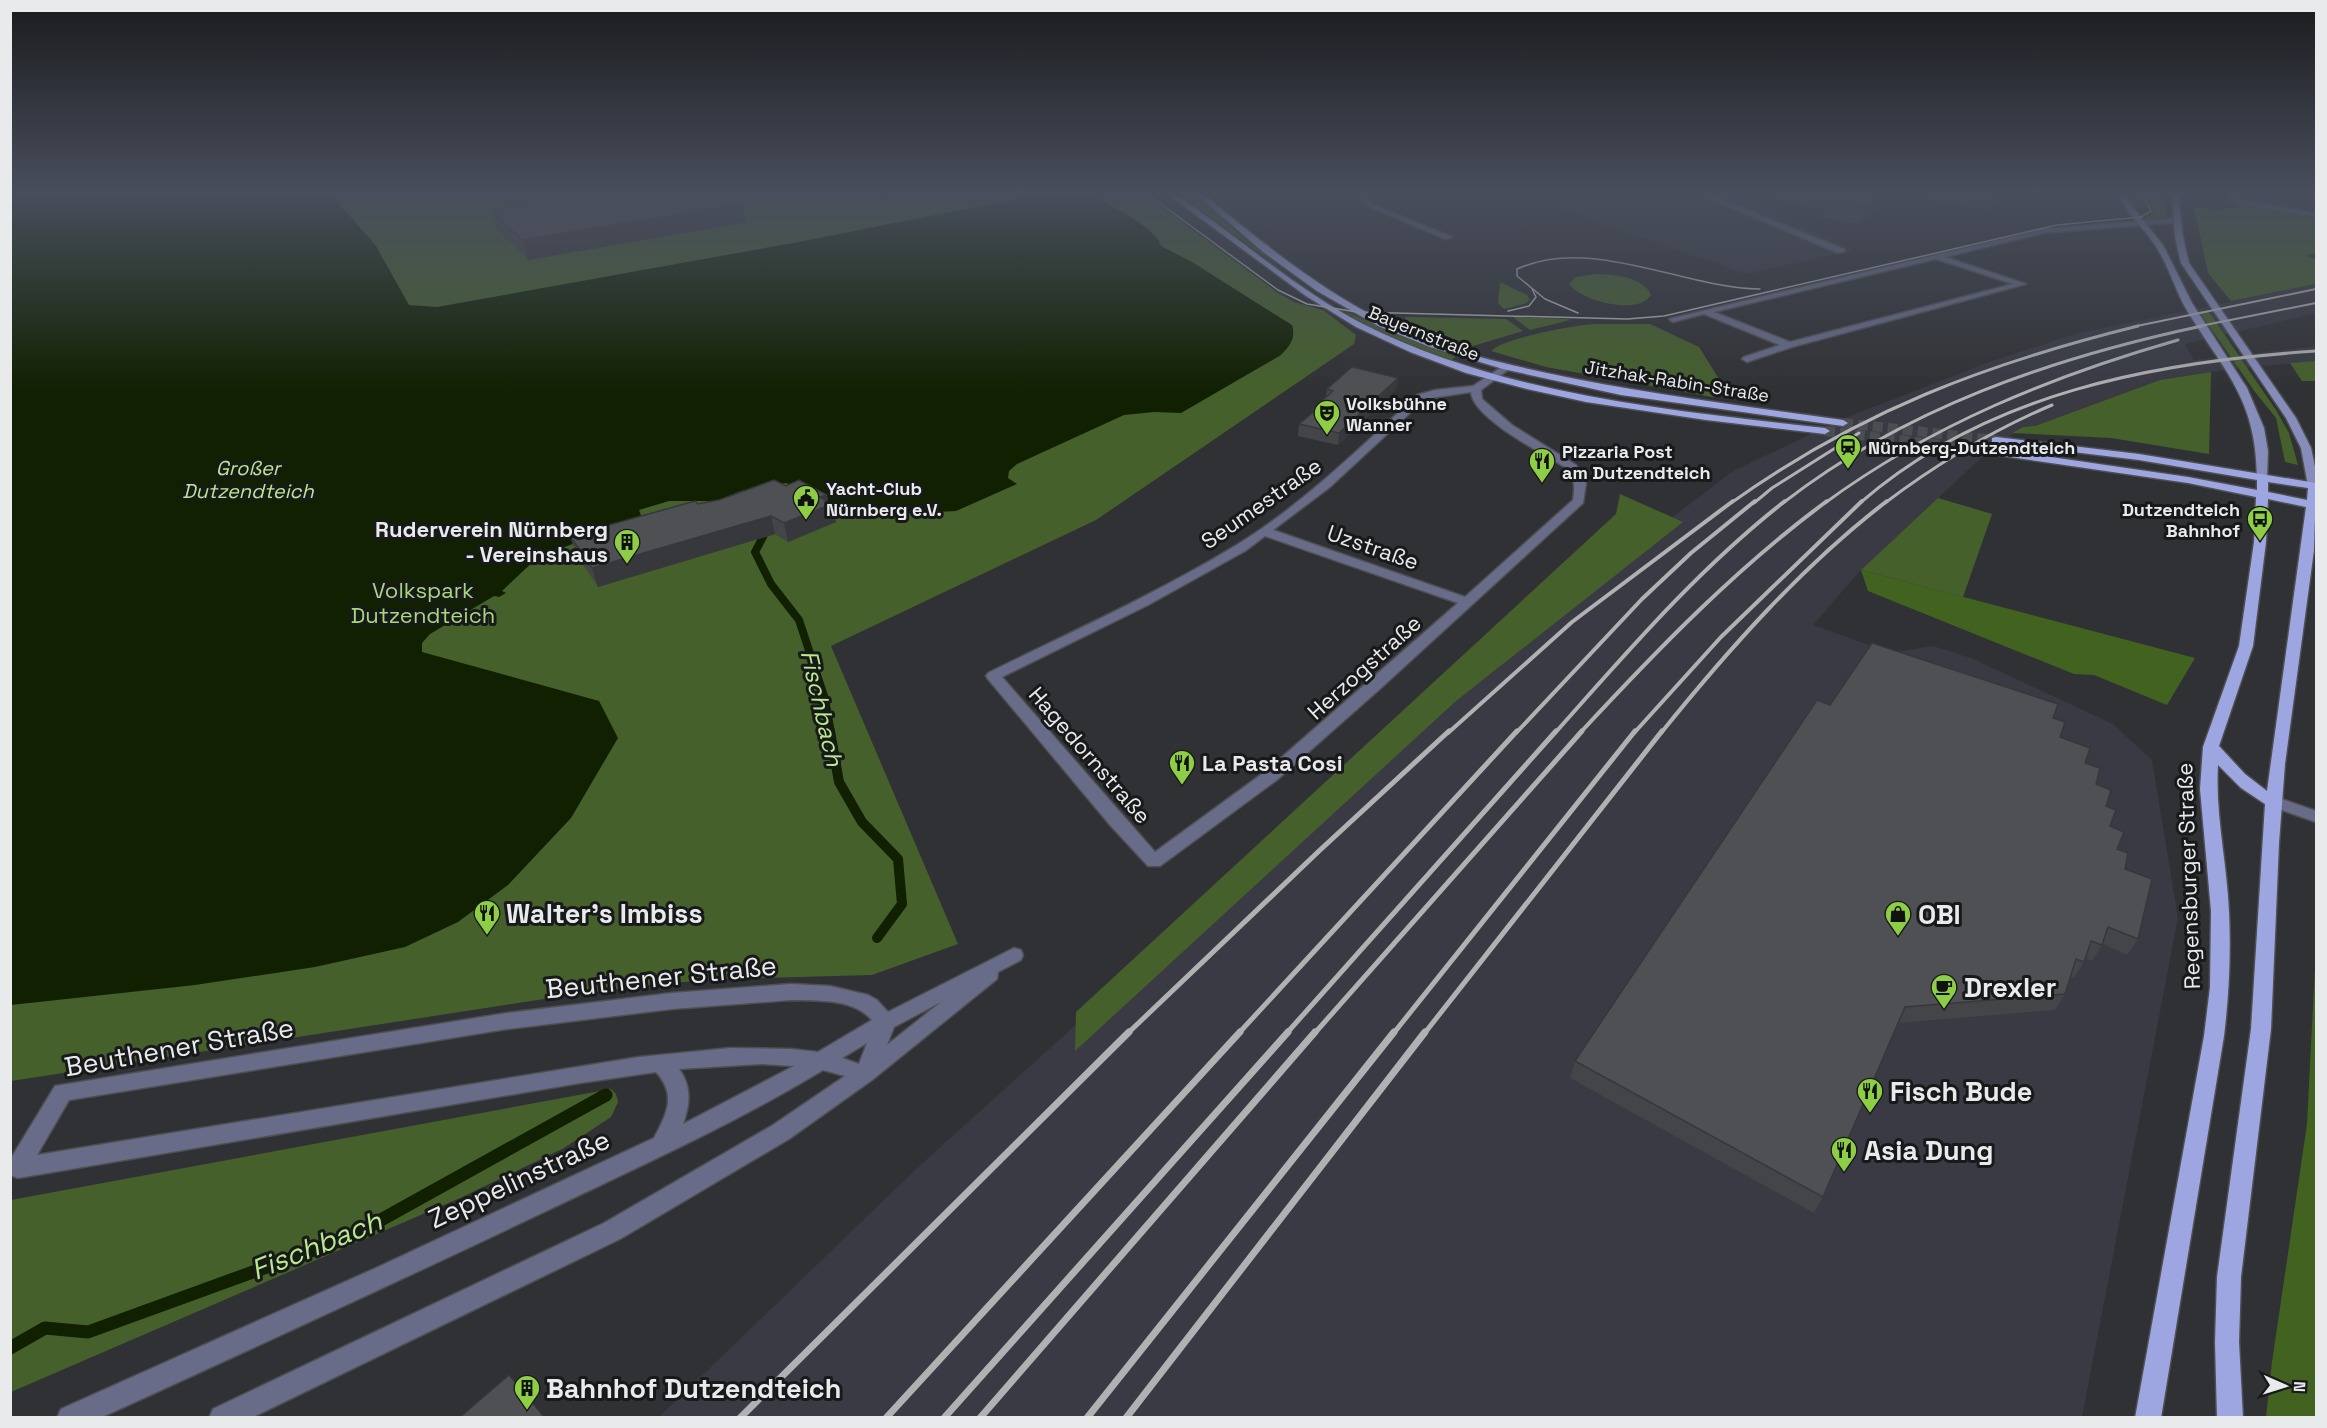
<svg xmlns="http://www.w3.org/2000/svg" width="2327" height="1428" font-family="'Space Grotesk',sans-serif">
<style>
.built{fill:#393a43}
.green{fill:#45602b}
.forest{fill:#42621f}
.water{fill:#102000}
.lines{fill:none;stroke-linecap:round;stroke-linejoin:round}
.stream-far2{stroke:#102000;stroke-width:8}
.stream-far1{stroke:#102000;stroke-width:10}
.stream{stroke:#102000;stroke-width:13}
.primary-tunnel{stroke:#4c4d50;stroke-width:10;stroke-dasharray:10 5;stroke-linecap:butt}
.street-casing{stroke:#4e4f51;stroke-width:3}
.secondary-casing{stroke:#4e4f51;stroke-width:3}
.primary-casing{stroke:#4e4f51;stroke-width:3}
.street{fill:#686c89;fill-rule:evenodd}
.secondary{fill:#868dbb;fill-rule:evenodd}
.primary{fill:#9ea6e2;fill-rule:evenodd}
.tram{stroke:#b0b1b3;stroke-width:1.5}
.rail-far4{stroke:#b0b1b3;stroke-width:2}
.rail-far3{stroke:#b0b1b3;stroke-width:3}
.rail-far2{stroke:#b0b1b3;stroke-width:4}
.rail-far1{stroke:#b0b1b3;stroke-width:5}
.rail{stroke:#b0b1b3;stroke-width:7}
.wall{fill:#444548}
.shaded-wall{fill:#37383b}
.building{fill:#4f5054;stroke:#37383b;stroke-width:1.5}
.labels{text-anchor:middle;dominant-baseline:central;stroke-width:6;stroke-linejoin:round;paint-order:stroke}
.far-street-label{font-size:18px;fill:#e9eaec;stroke:#18191a}
.far-poi-label{font-size:18px;font-weight:bold;fill:#e9eaec;stroke:#18191a;text-anchor:start}
.far-water-label{font-size:20px;font-style:italic;fill:#b8e98c;stroke:#18191a}
.street-label{font-size:22px;fill:#e9eaec;stroke:#18191a}
.poi-label{font-size:22px;font-weight:bold;fill:#e9eaec;stroke:#18191a;text-anchor:end}
.park-label{font-size:22px;fill:#a8d87b;stroke:#18191a}
.water-label{font-size:24px;font-style:italic;fill:#b8e98c;stroke:#18191a}
.near-poi-label{font-size:27px;font-weight:bold;fill:#e9eaec;stroke:#18191a;text-anchor:start}
.near-street-label{font-size:27px;fill:#e9eaec;stroke:#18191a}
.near-water-label{font-size:28px;font-style:italic;fill:#b8e98c;stroke:#18191a}
</style>
<rect width="100%" height="100%" fill="#303134"/>
<g class="built">
<path d="M 1517,193 L 1734,193 L 1855,250 L 1746,274 Z"/>
<path d="M 2316,284 L 2316,313 L 2185,344 L 2194,360 L 2316,346 L 2316,361 L 2231,369 L 2160,380 L 2035,426 L 2023,427 L 1980,459 L 1861,570 L 1813,625 L 1891,653 L 1933,646 L 1971,658 L 2113,724 L 2152,760 L 2178,918 L 2082,1417 L 658,1418 L 915,1170 L 1452,685 L 1733,471 L 1845,418 L 1989,362 L 2075,334 Z"/>
</g>
<g class="green">
<path d="M 11,193 L 1143,193 L 1278,293 L 1294,302 L 1323,310 L 1356,335 L 1354,344 L 1096,520 L 831,646 L 958,944 L 872,975 L 721,979 L 647,985 L 551,998 L 11,1081 Z"/>
<path d="M 1177,193 L 1194,193 L 1244,239 L 1282,269 Z"/>
<path d="M 2129,193 L 2161,193 L 2167,216 L 2146,220 L 2145,218 L 2154,213 L 2151,206 L 2139,205 L 2140,208 L 2136,208 Z"/>
<path d="M 2242,205 L 2316,216 L 2316,253 L 2306,256 L 2316,259 L 2316,284 L 2231,301 L 2208,273 L 2194,207 L 2219,210 Z"/>
<path d="M 1596,274 C 1612,274 1644,277 1651,295 C 1638,316 1581,301 1569,284 L 1576,277 Z"/>
<path d="M 1500,282 L 1527,295 L 1530,300 L 1524,304 L 1504,309 L 1498,303 Z"/>
<path d="M 1345,311 L 1401,337 L 1456,357 L 1450,360 C 1415,348 1375,334 1345,311 Z"/>
<path d="M 2199,311 L 2209,312 L 2276,410 L 2289,433 L 2298,465 L 2285,462 L 2276,418 L 2255,392 Z"/>
<path d="M 1405,317 L 1506,319 L 1523,331 L 1473,346 L 1406,321 Z"/>
<path d="M 1513,317 L 1568,319 L 1570,320 L 1530,330 Z"/>
<path d="M 1595,324 L 1650,324 L 1699,347 L 1729,395 L 1712,397 L 1546,367 L 1491,351 C 1503,338 1575,325 1595,324 Z"/>
<path d="M 2316,361 L 2316,381 L 2302,381 L 2290,363 Z"/>
<path d="M 2211,372 L 2209,454 L 2111,438 L 2012,433 L 2023,427 L 2035,426 L 2160,380 Z"/>
<path d="M 1620,494 L 1683,522 L 1456,701 L 1075,1051 L 1076,1012 L 1616,514 Z"/>
<path d="M 1938,498 L 1992,514 L 1963,597 L 1861,570 Z"/>
<path d="M 611,1089 L 616,1094 L 618,1102 L 611,1117 L 564,1148 L 460,1198 L 11,1392 L 11,1200 Z"/>
</g>
<g class="forest">
<path d="M 1861,570 L 2195,658 L 2167,705 L 2094,675 L 2074,674 L 1868,591 Z"/>
<path d="M 2316,947 L 2316,1417 L 2266,1417 L 2272,1362 L 2307,1124 Z"/>
</g>
<path class="water" d="M 10,193 L 330,193 L 376,246 L 409,305 L 437,307 L 793,243 L 1047,193 C 1058,193 1070,191 1080,193 C 1098,196 1159,229 1161,246 L 1192,262 L 1292,325 C 1296,338 1290,346 1281,355 L 1181,413 L 1154,412 L 1124,415 L 1017,464 L 1009,471 L 1008,478 L 1017,484 L 956,511 L 899,514 L 834,508 L 786,483 L 741,491 L 716,501 L 669,501 L 639,510 L 642,518 L 538,557 L 502,591 L 506,593 L 499,597 L 494,596 L 430,634 L 422,643 L 422,652 L 599,701 L 618,738 L 571,818 L 508,885 L 458,922 L 405,947 L 315,967 L 195,985 L 11,1005 Z"/>
<g class="lines">
<path class="stream-far2" d="M 766,531 L 755,552 L 771,584 L 799,620 L 825,699 L 831,733"/>
<path class="stream-far1" d="M 830,731 L 839,782 L 862,822 L 898,859 L 902,904 L 877,938"/>
<path class="stream" d="M 10,1348 L 45,1328 L 88,1332 L 352,1236 L 606,1095"/>
<g class="primary-tunnel">
<path d="M 1843,423 L 1996,440"/>
<path d="M 1825,431 L 1982,450"/>
</g>
<g class="street-casing">
<g id="street">
<path d="M 1352,193 L 1359,193 L 1374,205 L 1452,237 L 1445,239 L 1370,207 Z"/>
<path d="M 1705,193 L 1844,249 L 1845,251 L 1838,253 L 1703,196 Z"/>
<path d="M 2231,193 L 2237,193 L 2236,198 L 2244,201 L 2316,213 L 2316,217 L 2241,204 L 2230,200 Z"/>
<path d="M 2178,218 L 2181,222 L 2044,233 L 1945,257 L 2026,284 L 1792,347 L 1747,362 L 1742,359 L 1744,357 L 1780,345 L 1704,314 L 1673,322 L 1669,319 L 2044,229 ZM 1936,259 L 2013,284 L 1790,342 L 1714,312 Z"/>
<path d="M 1506,364 L 1511,367 L 1509,369 L 1481,390 L 1482,399 L 1512,425 L 1576,465 L 1586,483 L 1583,503 L 1381,688 L 1278,779 L 1160,866 L 1148,866 L 1110,825 L 988,679 L 986,676 L 988,673 C 1071,632 1156,594 1235,546 C 1301,506 1361,447 1417,395 L 1435,390 L 1473,386 ZM 1471,392 C 1472,418 1547,456 1568,469 C 1575,480 1575,488 1573,500 L 1465,597 L 1273,530 L 1330,487 L 1425,399 ZM 1265,536 L 1458,603 L 1266,771 L 1155,852 L 1002,677 L 1148,605 L 1245,551 Z"/>
<path d="M 2273,796 L 2316,811 L 2316,822 L 2267,805 L 2265,801 L 2267,797 Z"/>
<path d="M 1014,948 L 1021,950 L 1023,955 L 1021,960 L 998,972 L 997,979 L 872,1080 L 789,1139 L 620,1239 L 251,1418 L 209,1418 L 213,1409 L 604,1223 L 773,1125 L 845,1076 L 823,1070 C 734,1124 638,1167 544,1212 C 397,1282 249,1350 100,1418 L 57,1418 L 61,1409 L 376,1268 L 654,1138 C 667,1114 677,1095 656,1072 L 580,1083 L 18,1178 L 10,1175 L 10,1160 L 55,1086 L 507,1013 L 672,993 L 791,984 L 830,986 L 868,995 L 877,1000 L 888,1012 ZM 791,1000 C 820,1001 852,998 872,1020 L 818,1052 L 791,1049 L 731,1048 L 639,1057 L 37,1155 L 69,1100 L 507,1029 L 672,1009 ZM 941,1002 L 887,1045 L 894,1027 ZM 867,1043 L 859,1064 L 842,1058 ZM 761,1064 L 794,1066 L 683,1124 C 690,1104 692,1087 679,1069 Z"/>
</g>
</g>
<g class="secondary-casing">
<g id="secondary">
<path d="M 2118,193 L 2124,193 L 2132,206 L 2163,245 L 2192,303 L 2247,388 L 2264,428 L 2268,451 L 2267,479 L 2259,479 L 2257,477 C 2256,396 2223,371 2185,307 C 2174,287 2168,264 2155,245 C 2143,227 2126,213 2118,193 Z"/>
<path d="M 2172,193 L 2178,193 L 2183,237 L 2189,263 L 2296,418 L 2311,448 L 2316,471 L 2316,489 L 2308,486 L 2301,448 L 2286,418 L 2181,263 L 2175,237 Z"/>
</g>
</g>
<g class="primary-casing">
<g id="primary">
<path d="M 1166,193 L 1173,193 L 1195,208 C 1250,247 1303,293 1363,324 C 1507,396 1668,410 1825,428 L 1830,431 L 1825,434 L 1706,420 L 1586,402 L 1527,389 L 1466,373 L 1410,352 L 1356,327 L 1306,296 Z"/>
<path d="M 1195,193 L 1202,193 C 1259,240 1316,287 1383,321 C 1433,347 1492,361 1547,373 C 1645,394 1744,406 1843,420 L 1848,423 L 1843,426 L 1621,395 L 1503,369 L 1430,347 L 1378,326 L 1317,291 L 1263,252 Z"/>
<path d="M 1996,437 L 2139,454 L 2316,483 L 2314,550 L 2285,764 L 2279,843 L 2271,1029 L 2241,1277 L 2239,1342 L 2243,1418 L 2217,1418 L 2215,1342 L 2217,1277 L 2251,1029 L 2265,804 L 2241,788 L 2218,765 C 2215,814 2227,862 2229,912 C 2231,953 2229,995 2224,1036 L 2161,1418 L 2135,1418 L 2204,1036 L 2210,987 L 2211,911 L 2200,789 L 2203,747 L 2239,646 L 2254,542 L 2256,497 L 2188,483 L 1982,453 L 1977,450 L 1982,447 L 2188,477 L 2257,490 L 2257,480 L 2139,460 L 1992,442 L 1992,438 ZM 2268,482 L 2308,488 L 2307,500 L 2268,492 ZM 2268,499 L 2306,507 L 2267,791 L 2245,774 L 2219,746 L 2253,646 L 2266,542 Z"/>
</g>
</g>
<use href="#street" class="street"/>
<use href="#secondary" class="secondary"/>
<use href="#primary" class="primary"/>
<g class="tram">
<path d="M 1146,193 L 1278,290 L 1307,304 L 1357,312 L 1627,319 L 1664,316 L 2057,225 L 2141,217 L 2151,211 L 2142,193"/>
<path d="M 1508,311 L 1529,306 L 1536,297 L 1532,289"/>
<path d="M 1578,313 L 1545,299 L 1517,276 L 1517,269 C 1592,235 1682,288 1760,289"/>
</g>
<g class="rail-far4">
<path d="M 2132,327 L 2316,289"/>
<path d="M 2195,327 L 2316,303"/>
</g>
<g class="rail-far3">
<path d="M 1731,503 C 1860,411 1985,364 2138,326"/>
<path d="M 1754,503 L 1772,488 L 1859,433"/>
<path d="M 1783,503 C 1905,408 2052,358 2202,326"/>
<path d="M 1825,503 C 1931,425 2052,376 2178,340"/>
<path d="M 1860,503 C 1986,393 2154,362 2316,351"/>
<path d="M 1885,503 C 1938,463 1991,431 2052,405"/>
</g>
<g class="rail-far2">
<path d="M 1448,733 L 1572,622 L 1733,501"/>
<path d="M 1516,733 L 1642,599 L 1691,553 L 1755,501"/>
<path d="M 1555,733 C 1628,651 1698,569 1785,501"/>
<path d="M 1580,733 C 1657,650 1736,568 1827,501"/>
<path d="M 1634,733 L 1721,637 L 1862,501"/>
<path d="M 1661,733 C 1728,650 1802,566 1887,501"/>
</g>
<g class="rail-far1">
<path d="M 1127,1034 L 1319,851 L 1449,731"/>
<path d="M 1238,1034 L 1517,731"/>
<path d="M 1286,1034 L 1556,731"/>
<path d="M 1314,1034 L 1582,731"/>
<path d="M 1393,1034 L 1635,731"/>
<path d="M 1424,1034 L 1662,731"/>
</g>
<g class="rail">
<path d="M 740,1418 L 1129,1032"/>
<path d="M 886,1418 L 1240,1032"/>
<path d="M 944,1418 L 1288,1032"/>
<path d="M 980,1418 L 1315,1032"/>
<path d="M 1087,1418 L 1394,1032"/>
<path d="M 1126,1418 L 1425,1032"/>
</g>
</g>
<g class="wall">
<path d="M 502,193 L 726,193 L 746,222 L 528,260 L 497,229 L 491,210 L 516,207 Z"/>
<path d="M 863,193 L 911,193 L 875,199 Z"/>
<path d="M 1778,193 L 2007,193 L 1992,209 L 1894,194 L 1860,224 L 1823,218 L 1826,208 L 1776,200 Z"/>
<path d="M 1398,378 L 1396,389 L 1338,445 L 1298,436 L 1299,424 L 1313,413 L 1313,409 L 1326,397 L 1327,389 Z"/>
<path d="M 786,486 L 827,495 L 828,502 L 836,522 L 788,542 L 775,534 L 598,587 L 576,554 L 570,536 L 698,504 Z"/>
<path d="M 1830,705 L 2053,718 L 2060,737 L 2085,763 L 2106,806 L 2110,826 L 2125,869 L 2138,939 L 2127,955 L 2103,944 L 2092,961 L 2085,958 L 2084,962 L 2074,978 L 2071,977 L 2065,994 L 2055,1010 L 1898,1023 L 1823,1197 L 1814,1213 L 1570,1078 L 1575,1061 Z"/>
</g>
<g class="shaded-wall">
<path d="M 874,193 L 911,193 L 875,199 Z"/>
<path d="M 1883,193 L 1894,193 L 1860,224 L 1865,208 Z"/>
<path d="M 1998,193 L 2007,193 L 1992,209 Z"/>
<path d="M 743,204 L 746,222 L 528,260 L 522,240 Z"/>
<path d="M 1398,378 L 1396,389 L 1338,445 L 1339,433 Z"/>
<path d="M 827,495 L 829,506 L 832,504 L 836,522 L 788,542 L 784,523 L 820,497 Z"/>
<path d="M 771,516 L 775,534 L 598,587 L 592,568 Z"/>
</g>
<g class="building">
<path d="M 514,193 L 726,193 L 743,204 L 522,240 L 491,210 L 527,205 Z"/>
<path d="M 1831,193 L 1883,193 L 1865,208 L 1828,202 L 1838,194 Z"/>
<path d="M 1352,367 L 1398,378 L 1339,433 L 1299,424 L 1317,409 L 1313,409 L 1333,391 L 1327,389 Z"/>
<path d="M 774,480 L 786,486 L 799,480 L 827,495 L 820,497 L 832,504 L 784,523 L 771,516 L 592,568 L 570,536 L 695,501 L 698,504 L 719,500 Z"/>
<path d="M 1872,643 L 2058,704 L 2053,718 L 2065,722 L 2060,737 L 2090,748 L 2085,763 L 2100,768 L 2096,784 L 2111,790 L 2106,806 L 2116,810 L 2110,826 L 2124,832 L 2117,849 L 2128,853 L 2125,869 L 2152,879 L 2138,939 L 2108,927 L 2102,945 L 2091,941 L 2084,962 L 2076,959 L 2065,994 L 1905,1007 L 1823,1197 L 1575,1061 L 1817,700 L 1830,705 Z"/>
<path d="M 509,1375 L 545,1418 L 459,1418 Z"/>
</g>
<linearGradient id="sky" x2="0" y2="1"><stop stop-color="#1a1b1d"/><stop offset="0.49" stop-color="#484e5c"/><stop offset="1" stop-color="#484e5c" stop-opacity="0"/></linearGradient>
<rect width="2327" height="393" fill="url(#sky)"/>
<defs>
<g id="theatre-pin" transform="scale(1.35)"><path d="M0 17L-7.5 6A9.5 9.5 0 1 1 7.5 6Z" fill="#8dce44" stroke="#18191a"/><path d="M-5-5.5Q0-4 5-5.5V0Q5 5 0 6Q-5 5-5 0ZM-3.3-2.5H-1v1.5H-3.3ZM1-2.5H3.3v1.5H1ZM-2.8 1Q0 5.5 2.8 1Z" fill="#111"/></g>
<g id="station-pin" transform="scale(1.35)"><path d="M0 17L-7.5 6A9.5 9.5 0 1 1 7.5 6Z" fill="#8dce44" stroke="#18191a"/><path d="M-3-6H3Q5-6 5-4V2Q5 4 3 4L4.5 6H3L1.5 4h-3L-3 6H-4.5L-3 4Q-5 4-5 2V-4Q-5-6-3-6ZM-3.5-4v3h7v-3ZM-3.5 1v1.5H-2V1ZM2 1v1.5H3.5V1Z" fill="#111"/></g>
<g id="restaurant-pin" transform="scale(1.35)"><path d="M0 17L-7.5 6A9.5 9.5 0 1 1 7.5 6Z" fill="#8dce44" stroke="#18191a"/><path d="M-5-6h1v4h1v-4h1v4h1v-4h1v5L-1.5 .5V6h-2V.5L-5-1ZM5-6V6H3V1.5H1.5Q1.5-4 5-6Z" fill="#111"/></g>
<g id="civic-pin" transform="scale(1.35)"><path d="M0 17L-7.5 6A9.5 9.5 0 1 1 7.5 6Z" fill="#8dce44" stroke="#18191a"/><path d="M-.6-6.5H3V-4.5H.6V-3L4-1V1h2V6H-6V1h2V-1L-.6-3ZM-1.2 2.5V6h2.4V2.5Z" fill="#111"/></g>
<g id="bus-pin" transform="scale(1.35)"><path d="M0 17L-7.5 6A9.5 9.5 0 1 1 7.5 6Z" fill="#8dce44" stroke="#18191a"/><path d="M-5-6H5V4H4V6H2V4H-2V6H-4V4H-5ZM-3.5-4V0h7V-4ZM-3.5 1.2v1.5H-2V1.2ZM2 1.2v1.5H3.5V1.2Z" fill="#111"/></g>
<g id="building-pin" transform="scale(1.35)"><path d="M0 17L-7.5 6A9.5 9.5 0 1 1 7.5 6Z" fill="#8dce44" stroke="#18191a"/><path d="M-4-6H4V6H1V3H-1V6H-4ZM-2.5-4.3h1.7v1.8h-1.7ZM.8-4.3h1.7v1.8H.8ZM-2.5-1h1.7V.8h-1.7ZM.8-1h1.7V.8H.8Z" fill="#111"/></g>
<g id="shop-pin" transform="scale(1.35)"><path d="M0 17L-7.5 6A9.5 9.5 0 1 1 7.5 6Z" fill="#8dce44" stroke="#18191a"/><path d="M-5-2.5h2.3a2.7 3.5 0 0 1 5.4 0H5L5.5 6h-11ZM-1.5-2.5h3a1.5 2.3 0 0 0-3 0Z" fill="#111"/></g>
<g id="cafe-pin" transform="scale(1.35)"><path d="M0 17L-7.5 6A9.5 9.5 0 1 1 7.5 6Z" fill="#8dce44" stroke="#18191a"/><path d="M-5.5-4.5H6V0H3Q3 3.5 0 3.5H-2.5Q-5.5 3.5-5.5 0ZM3-3.2v2h1.7v-2ZM-6 4.5H4V6H-6Z" fill="#111"/></g>
</defs>
<g fill-rule="evenodd">
<use href="#theatre-pin" x="1327" y="413"/>
<use href="#station-pin" x="1848" y="447"/>
<use href="#restaurant-pin" x="1542" y="461"/>
<use href="#civic-pin" x="806" y="498"/>
<use href="#bus-pin" x="2260" y="519"/>
<use href="#building-pin" x="627" y="542"/>
<use href="#restaurant-pin" x="1182" y="763"/>
<use href="#restaurant-pin" x="487" y="913"/>
<use href="#shop-pin" x="1898" y="914"/>
<use href="#cafe-pin" x="1944" y="987"/>
<use href="#restaurant-pin" x="1870" y="1091"/>
<use href="#restaurant-pin" x="1844" y="1150"/>
<use href="#building-pin" x="527" y="1388"/>
</g>
<g class="labels">
<g class="far-street-label">
<text transform="translate(1424 333) rotate(22)">Bayernstraße</text>
<text transform="translate(1677 381) rotate(9)">Jitzhak-Rabin-Straße</text>
</g>
<g class="far-poi-label">
<text x="1346" y="403">Volksbühne<tspan x="1346" dy="21">Wanner</tspan></text>
<text x="1868" y="447">Nürnberg-Dutzendteich</text>
<text x="1562" y="451">Pizzaria Post<tspan x="1562" dy="21">am Dutzendteich</tspan></text>
<text x="826" y="488">Yacht-Club<tspan x="826" dy="21">Nürnberg e.V.</tspan></text>
<text x="2240" y="509" text-anchor="end">Dutzendteich<tspan x="2240" dy="21">Bahnhof</tspan></text>
</g>
<g class="far-water-label">
<text x="248" y="468">Großer<tspan x="248" dy="23">Dutzendteich</tspan></text>
</g>
<g class="street-label">
<text transform="translate(1261 503) rotate(-35)">Seumestraße</text>
<text transform="translate(1373 547) rotate(19)">Uzstraße</text>
<text transform="translate(1364 667) rotate(-42)">Herzogstraße</text>
<text transform="translate(1090 755) rotate(49)">Hagedornstraße</text>
<text transform="translate(2188 876) rotate(-92)">Regensburger Straße</text>
</g>
<g class="poi-label">
<text x="608" y="529">Ruderverein Nürnberg<tspan x="608" dy="25">- Vereinshaus</tspan></text>
<text x="1202" y="763" text-anchor="start">La Pasta Cosi</text>
</g>
<g class="park-label">
<text x="423" y="590">Volkspark<tspan x="423" dy="25">Dutzendteich</tspan></text>
</g>
<g class="water-label">
<text transform="translate(822 708) rotate(77)">Fischbach</text>
</g>
<g class="near-poi-label">
<text x="506" y="913">Walter's Imbiss</text>
<text x="1918" y="914">OBI</text>
<text x="1964" y="987">Drexler</text>
<text x="1890" y="1091">Fisch Bude</text>
<text x="1864" y="1150">Asia Dung</text>
<text x="546" y="1388">Bahnhof Dutzendteich</text>
</g>
<g class="near-street-label">
<text transform="translate(661 977) rotate(-6)">Beuthener Straße</text>
<text transform="translate(179 1047) rotate(-10)">Beuthener Straße</text>
<text transform="translate(519 1179) rotate(-25)">Zeppelinstraße</text>
</g>
<g class="near-water-label">
<text transform="translate(316 1245) rotate(-22)">Fischbach</text>
</g>
</g>
<rect width="2327" height="1428" fill="none" stroke="#e9eaec" stroke-width="24"/>
<g transform="translate(2285 1386) rotate(93)" stroke="#18191a" stroke-width="4.5" paint-order="stroke">
<path d="M0-4.5L10 22L0 15L-10 22Z" fill="#e9eaec"/>
<text y="-9" font-size="16" font-weight="bold" text-anchor="middle" fill="#e9eaec">N</text>
</g>
</svg>
